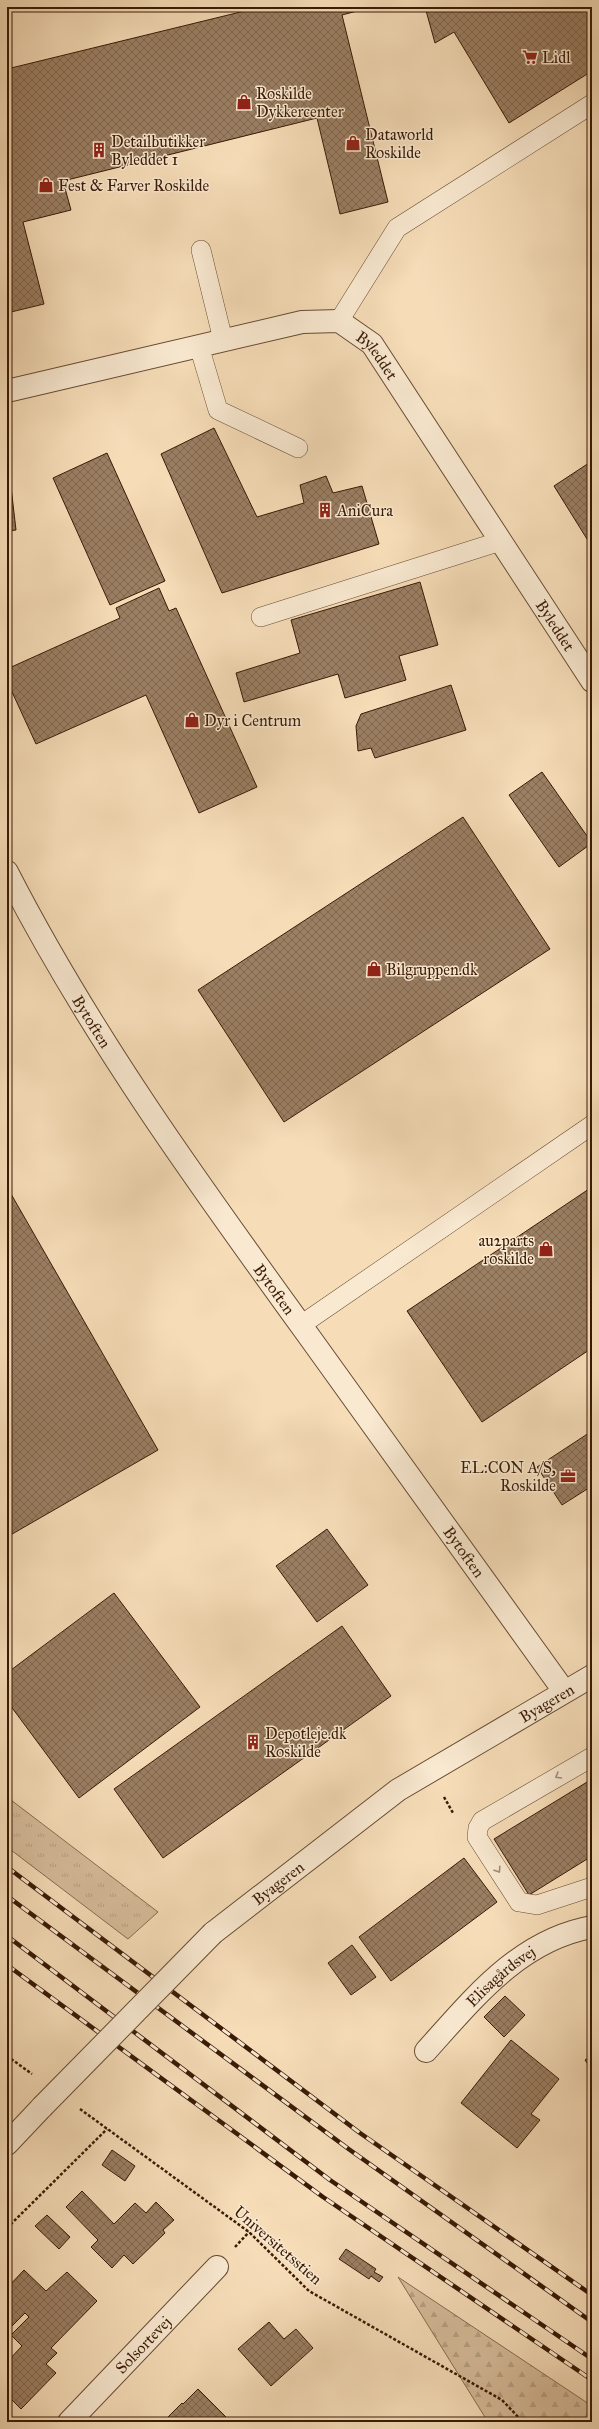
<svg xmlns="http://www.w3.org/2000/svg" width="599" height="2429" font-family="'IM FELL Great Primer',serif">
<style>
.grass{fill:url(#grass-tufts);stroke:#886b50}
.forest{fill:url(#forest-firs);stroke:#886b50}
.building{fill:url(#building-cross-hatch);stroke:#391a06}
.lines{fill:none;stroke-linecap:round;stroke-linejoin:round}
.service-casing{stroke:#684b32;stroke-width:20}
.minor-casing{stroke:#684b32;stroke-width:24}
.tertiary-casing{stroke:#684b32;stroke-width:24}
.path{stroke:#391a06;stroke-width:2.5;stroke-dasharray:3 2;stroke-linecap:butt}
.service{stroke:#f9e9d1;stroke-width:19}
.minor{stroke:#f9e9d1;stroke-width:22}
.tertiary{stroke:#f9e9d1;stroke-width:22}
.rail-casing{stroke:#391a06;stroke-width:4.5}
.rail{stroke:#f9e9d1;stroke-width:3;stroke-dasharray:9;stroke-linecap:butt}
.tertiary-bridge-casing{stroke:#684b32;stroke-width:24;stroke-linecap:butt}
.tertiary-bridge{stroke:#f9e9d1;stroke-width:22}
.oneway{stroke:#a38c76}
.labels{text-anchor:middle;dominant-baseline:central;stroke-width:3;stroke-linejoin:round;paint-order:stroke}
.poi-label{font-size:16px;fill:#391a06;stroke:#f9e9d1;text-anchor:start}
.street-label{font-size:16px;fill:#391a06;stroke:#f9e9d1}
</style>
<defs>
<pattern id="grass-tufts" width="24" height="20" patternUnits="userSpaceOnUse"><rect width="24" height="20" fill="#d6bc9a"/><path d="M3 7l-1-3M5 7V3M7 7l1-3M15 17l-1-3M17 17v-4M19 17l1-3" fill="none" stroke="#b8a183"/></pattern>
<pattern id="forest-firs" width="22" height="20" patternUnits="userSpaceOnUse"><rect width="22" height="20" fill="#d6bc9a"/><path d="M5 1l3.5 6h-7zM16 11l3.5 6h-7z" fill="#b8a183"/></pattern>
<pattern id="building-cross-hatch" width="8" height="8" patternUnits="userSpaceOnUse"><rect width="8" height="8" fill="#9b7f63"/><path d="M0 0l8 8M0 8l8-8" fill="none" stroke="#7f6750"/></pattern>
</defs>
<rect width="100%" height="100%" fill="#f6ddb8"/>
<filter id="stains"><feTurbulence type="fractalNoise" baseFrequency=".005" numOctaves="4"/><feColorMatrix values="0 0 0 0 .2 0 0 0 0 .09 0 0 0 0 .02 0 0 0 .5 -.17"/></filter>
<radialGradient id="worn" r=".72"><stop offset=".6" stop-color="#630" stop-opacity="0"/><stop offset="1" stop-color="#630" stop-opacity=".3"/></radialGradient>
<path class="grass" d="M 7,1797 L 158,1912 L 128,1939 L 7,1847 Z"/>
<path class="forest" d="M 398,2277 L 592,2406 L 592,2422 L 488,2422 Z"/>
<g class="building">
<path d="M 261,7 L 356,7 L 357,11 L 342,15 L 388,202 L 340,214 L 317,118 L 63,181 L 71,210 L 23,222 L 44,304 L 7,313 L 7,69 Z"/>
<path d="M 425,7 L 592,7 L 592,71 L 509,123 L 454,32 L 435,43 Z"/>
<path d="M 214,428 L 257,517 L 304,503 L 300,485 L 326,476 L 333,493 L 362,486 L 379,544 L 222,593 L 161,454 Z"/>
<path d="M 107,453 L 165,581 L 110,605 L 53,478 Z"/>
<path d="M 592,461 L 592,547 L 554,486 Z"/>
<path d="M 11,487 L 16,530 L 7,531 L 7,488 Z"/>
<path d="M 420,582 L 438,645 L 399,656 L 406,680 L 345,698 L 338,674 L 244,702 L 236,673 L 300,653 L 291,620 Z"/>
<path d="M 159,588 L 169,611 L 176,608 L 257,787 L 199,813 L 146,695 L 36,744 L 7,681 L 7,669 L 120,618 L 116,608 Z"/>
<path d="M 451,685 L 466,730 L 375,758 L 371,748 L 358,751 L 356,726 L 361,714 Z"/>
<path d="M 542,772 L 592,843 L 559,867 L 509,795 Z"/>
<path d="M 463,817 L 550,949 L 284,1122 L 198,990 Z"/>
<path d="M 7,1187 L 158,1450 L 7,1537 Z"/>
<path d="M 592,1187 L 592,1348 L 482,1422 L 407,1311 Z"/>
<path d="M 592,1431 L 592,1486 L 562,1505 L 537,1467 Z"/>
<path d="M 327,1529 L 368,1585 L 317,1622 L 276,1566 Z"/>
<path d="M 114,1593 L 200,1707 L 79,1798 L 7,1701 L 7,1673 Z"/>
<path d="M 342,1626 L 391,1696 L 163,1858 L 114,1789 Z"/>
<path d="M 592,1779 L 592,1856 L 529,1895 L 494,1839 Z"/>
<path d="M 464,1858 L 497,1902 L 391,1981 L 359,1937 Z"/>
<path d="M 352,1945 L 376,1977 L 351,1995 L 328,1963 Z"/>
<path d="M 505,1996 L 525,2015 L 504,2037 L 484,2017 Z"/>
<path d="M 511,2040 L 559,2079 L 531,2114 L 540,2120 L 517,2148 L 461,2103 Z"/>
<path d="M 592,2055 L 592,2070 L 585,2060 Z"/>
<path d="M 112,2150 L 135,2166 L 125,2181 L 102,2165 Z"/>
<path d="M 82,2191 L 114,2224 L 135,2203 L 146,2213 L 156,2202 L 174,2220 L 163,2230 L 165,2233 L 133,2264 L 124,2255 L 112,2268 L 91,2247 L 98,2240 L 66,2207 Z"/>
<path d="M 47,2215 L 70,2237 L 59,2249 L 35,2226 Z"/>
<path d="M 346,2249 L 376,2269 L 374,2272 L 383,2277 L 379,2282 L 371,2276 L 369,2279 L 339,2259 Z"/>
<path d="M 24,2270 L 46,2291 L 67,2272 L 97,2301 L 51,2348 L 57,2353 L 46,2364 L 56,2373 L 21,2409 L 11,2399 L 7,2404 L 7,2362 L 22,2346 L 11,2335 L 29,2317 L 25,2313 L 10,2328 L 7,2324 L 7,2288 Z"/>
<path d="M 269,2322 L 284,2339 L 296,2329 L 313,2348 L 271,2386 L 238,2349 Z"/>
<path d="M 198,2389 L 231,2422 L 163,2422 L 182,2403 L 183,2404 Z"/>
</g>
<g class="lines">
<g class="service-casing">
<g id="service">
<path d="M 201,250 L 223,340"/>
<path d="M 339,321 L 397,228 L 592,104"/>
<path d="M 199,346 L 218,410 L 298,448"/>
<path d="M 261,617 L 501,541"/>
<path d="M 301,1325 L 592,1125"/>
<path d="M 592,1757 L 482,1821 L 478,1828 L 477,1837 L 519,1902 L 537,1905 L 592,1887"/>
</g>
</g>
<g class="minor-casing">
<g id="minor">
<path id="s1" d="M 7,391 L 302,322 L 339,321 L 372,344 L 592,681"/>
<path id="s2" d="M 7,872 C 91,1036 200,1186 308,1335 C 394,1453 479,1572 564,1691"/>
<path id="s3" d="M 426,2051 C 473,1999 519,1940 592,1927"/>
<path id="s4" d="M 69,2422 L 217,2267"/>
</g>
</g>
<g class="tertiary-casing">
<g id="tertiary">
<path id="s5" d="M 213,1933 L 398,1790 L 592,1676"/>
<path d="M 7,2144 L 42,2107"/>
</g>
</g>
<g class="path">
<path d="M 444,1797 L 453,1813"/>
<path d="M 7,2056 L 32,2074"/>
<path d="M 80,2109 L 249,2232 L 309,2291 L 502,2400 L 523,2422"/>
<path d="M 7,2228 L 107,2129"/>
<path d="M 235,2247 L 249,2232"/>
</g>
<use href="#service" class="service"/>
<use href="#minor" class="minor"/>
<use href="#tertiary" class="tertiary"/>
<g class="rail-casing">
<g id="rail">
<path d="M 7,1867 L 360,2133 L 592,2295"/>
<path d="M 7,1896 L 350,2150 L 592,2322"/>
<path d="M 7,1936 L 330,2180 L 592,2359"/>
<path d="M 7,1965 L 323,2197 L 592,2380"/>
</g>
</g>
<use href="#rail" class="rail"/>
<g class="tertiary-bridge-casing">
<path id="tertiary-bridge" d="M 42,2107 L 213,1933"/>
</g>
<use href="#tertiary-bridge" class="tertiary-bridge"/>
</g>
<defs><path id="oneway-chevron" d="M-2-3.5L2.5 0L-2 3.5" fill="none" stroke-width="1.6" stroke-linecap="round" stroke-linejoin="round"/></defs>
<g class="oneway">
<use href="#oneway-chevron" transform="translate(558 1776) rotate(150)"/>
<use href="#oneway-chevron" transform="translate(498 1870) rotate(57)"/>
</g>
<defs>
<g id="supermarket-bare" transform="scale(1.2)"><path d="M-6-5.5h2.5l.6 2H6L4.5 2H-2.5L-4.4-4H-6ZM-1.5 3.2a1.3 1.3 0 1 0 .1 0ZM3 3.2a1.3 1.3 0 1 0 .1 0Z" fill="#8f2418" stroke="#f9e9d1" stroke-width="2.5" paint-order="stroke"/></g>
<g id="shop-bare" transform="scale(1.2)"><path d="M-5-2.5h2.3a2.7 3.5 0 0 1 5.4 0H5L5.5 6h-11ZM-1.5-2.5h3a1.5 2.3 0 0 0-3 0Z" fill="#8f2418" stroke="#f9e9d1" stroke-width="2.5" paint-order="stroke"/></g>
<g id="building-bare" transform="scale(1.2)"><path d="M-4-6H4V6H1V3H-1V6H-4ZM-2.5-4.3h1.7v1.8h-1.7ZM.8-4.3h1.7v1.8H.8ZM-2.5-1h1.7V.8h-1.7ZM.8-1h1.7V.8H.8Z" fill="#8f2418" stroke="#f9e9d1" stroke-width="2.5" paint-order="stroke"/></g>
<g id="office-bare" transform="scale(1.2)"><path d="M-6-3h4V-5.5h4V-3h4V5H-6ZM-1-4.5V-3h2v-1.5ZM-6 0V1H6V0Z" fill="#8f2418" stroke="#f9e9d1" stroke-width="2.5" paint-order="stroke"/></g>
</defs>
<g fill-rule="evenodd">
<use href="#supermarket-bare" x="530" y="57"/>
<use href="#shop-bare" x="244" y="102"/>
<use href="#shop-bare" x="353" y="143"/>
<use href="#building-bare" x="99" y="150"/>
<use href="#shop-bare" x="46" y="185"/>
<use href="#building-bare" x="325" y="510"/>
<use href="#shop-bare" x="192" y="720"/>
<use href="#shop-bare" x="374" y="969"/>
<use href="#shop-bare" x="546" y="1249"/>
<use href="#office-bare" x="568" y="1476"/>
<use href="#building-bare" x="253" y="1742"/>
</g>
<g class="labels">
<g class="poi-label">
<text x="542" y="57">Lidl</text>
<text x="256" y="93">Roskilde<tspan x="256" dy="18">Dykkercenter</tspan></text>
<text x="365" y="134">Dataworld<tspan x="365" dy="18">Roskilde</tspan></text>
<text x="111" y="141">Detailbutikker<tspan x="111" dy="18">Byleddet 1</tspan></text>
<text x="58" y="185">Fest &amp; Farver Roskilde</text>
<text x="337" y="510">AniCura</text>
<text x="204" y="720">Dyr i Centrum</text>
<text x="386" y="969">Bilgruppen.dk</text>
<text x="534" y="1240" text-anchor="end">au2parts<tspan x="534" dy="18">roskilde</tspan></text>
<text x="556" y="1467" text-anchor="end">EL:CON A/S,<tspan x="556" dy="18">Roskilde</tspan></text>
<text x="265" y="1733">Depotleje.dk<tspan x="265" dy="18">Roskilde</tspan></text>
</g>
<g class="street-label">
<text stroke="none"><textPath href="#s1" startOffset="392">Byleddet</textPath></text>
<text stroke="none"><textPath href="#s1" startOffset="716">Byleddet</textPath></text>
<text stroke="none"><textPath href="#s2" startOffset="172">Bytoften</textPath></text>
<text stroke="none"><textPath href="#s2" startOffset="496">Bytoften</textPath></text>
<text stroke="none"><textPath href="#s2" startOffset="820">Bytoften</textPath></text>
<text stroke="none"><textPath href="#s5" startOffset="406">Byageren</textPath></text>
<text stroke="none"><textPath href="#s5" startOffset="82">Byageren</textPath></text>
<text stroke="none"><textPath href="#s3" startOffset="106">Elisagårdsvej</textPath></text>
<text transform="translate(278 2245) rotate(41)">Universitetsstien</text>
<text stroke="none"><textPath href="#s4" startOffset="107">Solsortevej</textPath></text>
</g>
</g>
<rect width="599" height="2429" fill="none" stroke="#f6ddb8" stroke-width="24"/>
<rect x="8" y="8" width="583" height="2413" fill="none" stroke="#391a06" stroke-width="2"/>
<rect x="12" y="12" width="575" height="2405" fill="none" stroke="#391a06"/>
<rect width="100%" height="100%" filter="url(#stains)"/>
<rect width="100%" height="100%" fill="url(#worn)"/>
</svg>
